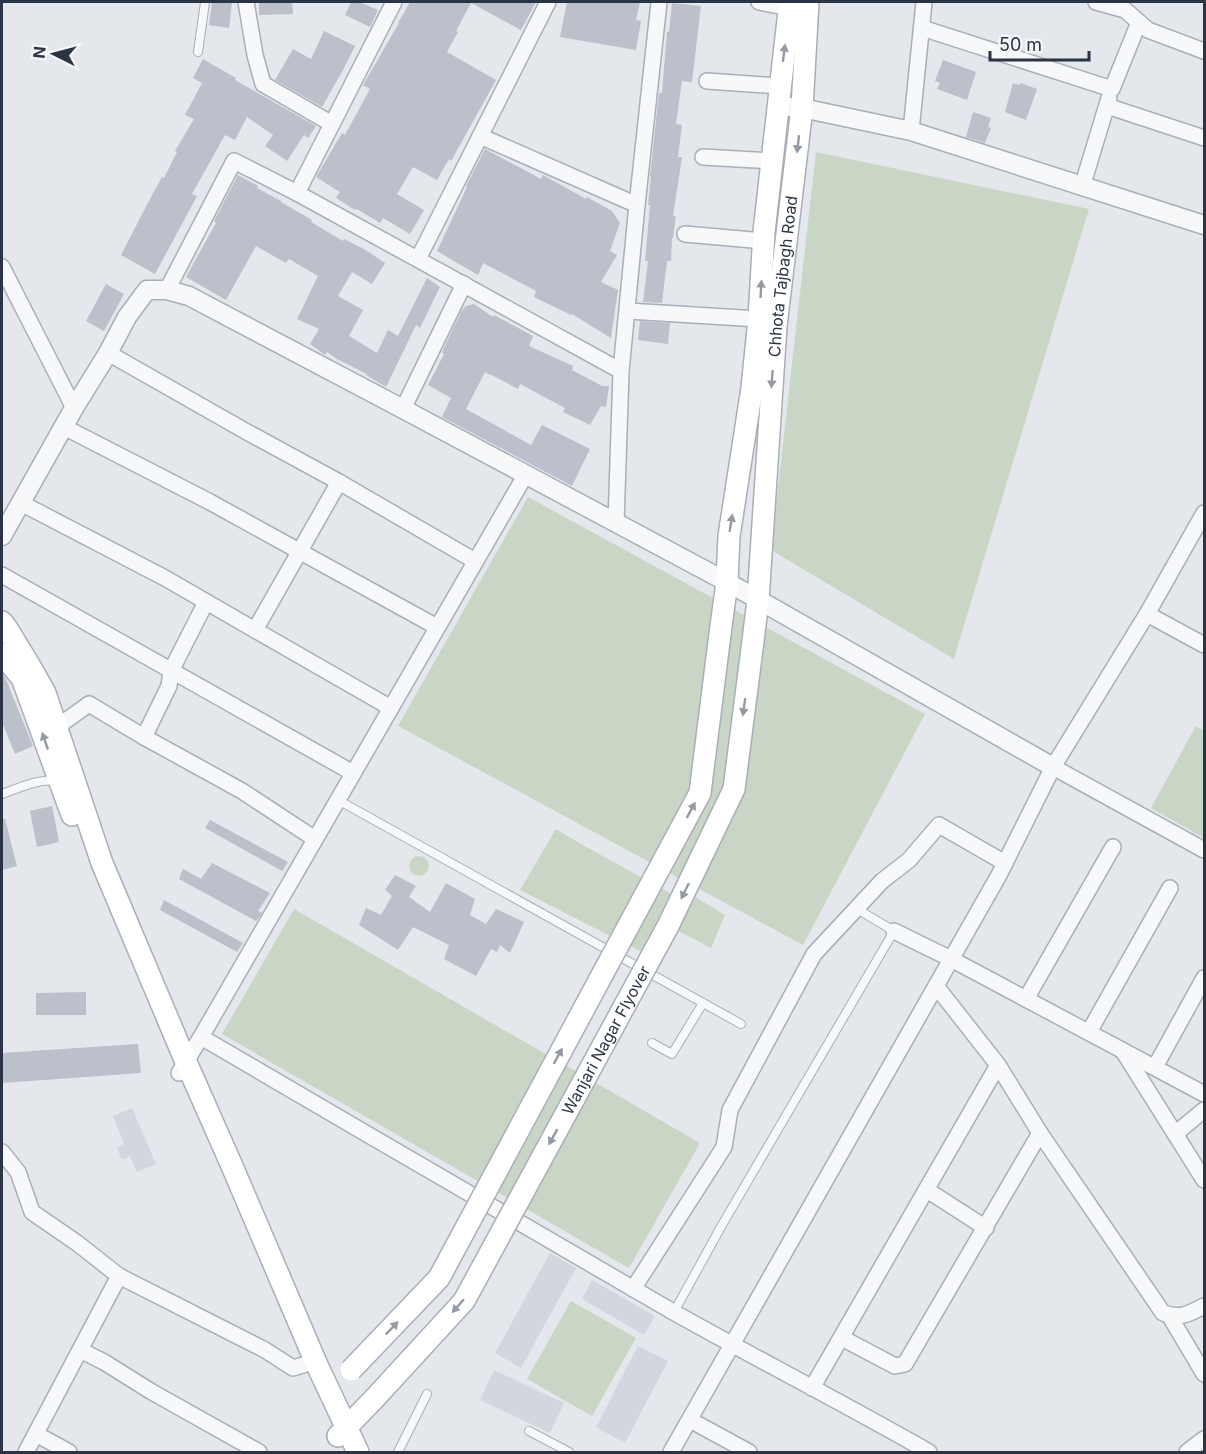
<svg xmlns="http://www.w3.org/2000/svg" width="1206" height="1454" font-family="Inter,sans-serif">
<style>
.built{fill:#d2d6de}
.green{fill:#c9d6c5}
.building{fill:#bbc0ca}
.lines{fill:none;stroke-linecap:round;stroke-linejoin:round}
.service-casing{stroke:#a9aeb7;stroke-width:10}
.minor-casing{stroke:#a9aeb7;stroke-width:18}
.tertiary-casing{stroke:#a9aeb7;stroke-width:21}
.secondary-casing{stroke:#a9aeb7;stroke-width:24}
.service{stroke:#f7f8fa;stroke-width:8}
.minor{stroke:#f7f8fa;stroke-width:15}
.tertiary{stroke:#f7f8fa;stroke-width:18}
.secondary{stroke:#fff;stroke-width:21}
.secondary-bridge-casing{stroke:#a9aeb7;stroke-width:24;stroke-linecap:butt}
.secondary-bridge{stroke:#fff;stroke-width:21}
.oneway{fill:#959aa2}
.labels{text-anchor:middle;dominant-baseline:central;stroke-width:5;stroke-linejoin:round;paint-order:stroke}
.street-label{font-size:16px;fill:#2b3445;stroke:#f4f6f9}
</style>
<rect width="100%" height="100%" fill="#e4e7ec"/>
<g class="built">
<path d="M 132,1108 L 156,1164 L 137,1172 L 130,1156 L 122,1160 L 117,1148 L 124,1144 L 113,1116 Z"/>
<path d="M 550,1253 L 576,1268 L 521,1368 L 495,1353 Z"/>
<path d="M 592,1280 L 655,1316 L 644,1335 L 582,1299 Z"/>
<path d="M 638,1346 L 668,1361 L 625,1443 L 596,1427 Z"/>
<path d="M 494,1370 L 564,1403 L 550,1433 L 480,1400 Z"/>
</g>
<g class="green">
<path d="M 816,152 L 1089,209 L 954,659 L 771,550 Z"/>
<path d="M 528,497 L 925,714 L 803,945 L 398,726 Z"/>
<path d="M 1196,726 L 1204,731 L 1204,838 L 1151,808 Z"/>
<path d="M 556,829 L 579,843 L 681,899 L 687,892 L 725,915 L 711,948 L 665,924 L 646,954 L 520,890 Z"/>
<circle cx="419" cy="866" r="10"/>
<path d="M 294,909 L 700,1143 L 629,1268 L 222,1034 Z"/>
<path d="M 571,1301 L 636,1338 L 592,1416 L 527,1379 Z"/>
</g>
<g class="building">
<path d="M 212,2 L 232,2 L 229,28 L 209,25 Z"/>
<path d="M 259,2 L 292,2 L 293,14 L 259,15 Z"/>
<path d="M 351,2 L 359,2 L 378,10 L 370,27 L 345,15 Z"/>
<path d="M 410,2 L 536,2 L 521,30 L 471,3 L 456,31 L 458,32 L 447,52 L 496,80 L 451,161 L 449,159 L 437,180 L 413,167 L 397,194 L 424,210 L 410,234 L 383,218 L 380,223 L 357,209 L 355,210 L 336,198 L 340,192 L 316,177 L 342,133 L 345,135 L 370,89 L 363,85 L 399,23 L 398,23 Z"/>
<path d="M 567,2 L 640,2 L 636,20 L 641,21 L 636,50 L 560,37 Z"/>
<path d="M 672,3 L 701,6 L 692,82 L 682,81 L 676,124 L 682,125 L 678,157 L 682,157 L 673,216 L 676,216 L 673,238 L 672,238 L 671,261 L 667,261 L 662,303 L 643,302 L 648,261 L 645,261 L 650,205 L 648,205 L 651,177 L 650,177 L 659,93 L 662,93 L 667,32 L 669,32 Z"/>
<path d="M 324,31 L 355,46 L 343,70 L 322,107 L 275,80 L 293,49 L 311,59 Z"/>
<path d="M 203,59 L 236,78 L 235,80 L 316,126 L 308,138 L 304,135 L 287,161 L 265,146 L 273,135 L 247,117 L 235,140 L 225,135 L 192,194 L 197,196 L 155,274 L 121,255 L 152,195 L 162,177 L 164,178 L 177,152 L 175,151 L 194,119 L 185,115 L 202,83 L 193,78 Z"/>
<path d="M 943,60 L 976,72 L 967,100 L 937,89 L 940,83 L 935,81 Z"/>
<path d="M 1013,83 L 1019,85 L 1021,83 L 1037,89 L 1026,120 L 1005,112 Z"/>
<path d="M 973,112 L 991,118 L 988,127 L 991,128 L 985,143 L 966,137 Z"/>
<path d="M 485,149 L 541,179 L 543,175 L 586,199 L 587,197 L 612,211 L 620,223 L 610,251 L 617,255 L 601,282 L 618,290 L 611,338 L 572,314 L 571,315 L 534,297 L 536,291 L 483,263 L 478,275 L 437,251 L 467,187 L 466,186 Z"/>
<path d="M 238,175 L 258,186 L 257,188 L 281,201 L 281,202 L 312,220 L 311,222 L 343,241 L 344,239 L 364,249 L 385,263 L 372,284 L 352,272 L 338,296 L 363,310 L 349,336 L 377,353 L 388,330 L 398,336 L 427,278 L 440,287 L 420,328 L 416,325 L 386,387 L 366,375 L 367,374 L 337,359 L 327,352 L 325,355 L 310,344 L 319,329 L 297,319 L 318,276 L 289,259 L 286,263 L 256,246 L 226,300 L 186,277 L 216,223 L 214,221 Z"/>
<path d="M 106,284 L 124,294 L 104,331 L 86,321 Z"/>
<path d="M 474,304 L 493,317 L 494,315 L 533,336 L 529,346 L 573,366 L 572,370 L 602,386 L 609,386 L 606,407 L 601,406 L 590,425 L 563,412 L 565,408 L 520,384 L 518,389 L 490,374 L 490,375 L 485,372 L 466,409 L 531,445 L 542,425 L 590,449 L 572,486 L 442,417 L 451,398 L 428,385 L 444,354 L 442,352 L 462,310 L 466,306 Z"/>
<path d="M 640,321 L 670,323 L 668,344 L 638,340 Z"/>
<path d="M 2,673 L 5,677 L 33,746 L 15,754 L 2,722 Z"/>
<path d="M 52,806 L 59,842 L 37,847 L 30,811 Z"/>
<path d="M 2,819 L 5,819 L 17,866 L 2,870 Z"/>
<path d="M 210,820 L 288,862 L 282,871 L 205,828 Z"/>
<path d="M 212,863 L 270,893 L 258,911 L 262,913 L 256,921 L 179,879 L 183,869 L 201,879 Z"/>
<path d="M 395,875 L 416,886 L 409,897 L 430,912 L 446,883 L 475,899 L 470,915 L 486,924 L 496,909 L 524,922 L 510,953 L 500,945 L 497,952 L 491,949 L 476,976 L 444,959 L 449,945 L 413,927 L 398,950 L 359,925 L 366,908 L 381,915 L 392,896 L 385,890 Z"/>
<path d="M 164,900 L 243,943 L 237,952 L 160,910 Z"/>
<path d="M 86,992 L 86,1015 L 36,1015 L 36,993 Z"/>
<path d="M 138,1044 L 141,1073 L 2,1083 L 2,1053 Z"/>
</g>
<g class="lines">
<g class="service-casing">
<g id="service">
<path d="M 198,52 L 205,2"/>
<path d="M 2,794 C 18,788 40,778 57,781"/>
<path d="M 338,800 L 741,1024"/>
<path d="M 652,1043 L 672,1054 L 703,1003"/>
<path d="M 674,1312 L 722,1225 L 894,931 L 857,909"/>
<path d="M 529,1431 L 569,1452"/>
<path d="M 398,1452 L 427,1394"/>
</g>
</g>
<g class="minor-casing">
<g id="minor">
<path d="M 246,2 L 255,55 L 263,84 L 332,124"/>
<path d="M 759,2 L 790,8"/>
<path d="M 1096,2 L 1125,10 L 1148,30 L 1204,51"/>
<path d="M 922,28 L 1112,89 L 1139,22"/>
<path d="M 707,81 L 780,86"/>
<path d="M 1107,106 L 1204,138"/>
<path d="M 911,131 L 924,2"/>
<path d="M 480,136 L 637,205"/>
<path d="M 703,157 L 772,161"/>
<path d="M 1082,187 L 1109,98"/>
<path d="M 297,193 L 394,2"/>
<path d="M 685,234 L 764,241"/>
<path d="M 418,259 L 548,2"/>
<path d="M 2,267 L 74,408"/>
<path d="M 167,290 L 234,161 L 297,193 L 621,371 L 637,205 L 659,2"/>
<path d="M 628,311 L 759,319"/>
<path d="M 108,353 L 247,432 L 339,482"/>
<path d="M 403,409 L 464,284"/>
<path d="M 64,427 L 210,502 L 437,627"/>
<path d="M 21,503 L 165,578 L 255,630 L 339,482 L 475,561"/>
<path d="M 616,522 L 621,371"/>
<path d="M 2,575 L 353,773"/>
<path d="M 206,602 L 171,671 L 169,686 L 144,737 L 242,791 L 315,839"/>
<path d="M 1147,614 L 1204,645"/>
<path d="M 255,630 L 391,708"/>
<path d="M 57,727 L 89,704 L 144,737"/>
<path d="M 1053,767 L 1204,850"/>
<path d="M 894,931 L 951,959 L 1204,1094"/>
<path d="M 1026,999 L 1113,847"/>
<path d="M 1089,1032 L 1170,888"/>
<path d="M 201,1037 C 359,1129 516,1222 675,1313 C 759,1360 845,1404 929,1452"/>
<path d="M 1123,1051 L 1204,1180"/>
<path d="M 998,1065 L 1040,1133 L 1163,1313 C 1182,1319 1188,1314 1204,1306"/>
<path d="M 1155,1067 L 1204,978"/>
<path d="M 179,1073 L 201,1037 L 526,474"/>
<path d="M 1175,1134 L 1204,1110"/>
<path d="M 2,1152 L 18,1172 L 32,1212 L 77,1243 L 119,1276"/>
<path d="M 927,1190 L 986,1228"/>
<path d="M 633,1289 L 724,1147 L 730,1110 L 814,954 L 882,881 L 909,860 L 939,825 L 1005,863"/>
<path d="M 1169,1315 L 1204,1374"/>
<path d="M 842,1338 L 895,1366 L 905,1364 L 1040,1133"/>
<path d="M 80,1350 L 104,1362 L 152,1392 L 259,1452"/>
<path d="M 812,1388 L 998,1065 L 936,986"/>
<path d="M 690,1420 L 749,1452"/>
<path d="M 36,1434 L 69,1452"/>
<path d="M 26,1452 L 119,1276 L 265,1350 L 293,1368 L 303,1365"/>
<path d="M 671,1452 L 999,875 L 1053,767 L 1147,614 L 1204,513"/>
<path d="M 1187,1452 L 1204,1439"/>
</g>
</g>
<g class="tertiary-casing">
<g id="tertiary">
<path d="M 778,106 L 802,108 L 911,131 L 1204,225"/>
<path d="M 2,536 L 74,408 L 108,353 L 127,317 L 147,290 L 167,290 L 189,296 L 403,409 L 727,582 L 1053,767"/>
</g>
</g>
<g class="secondary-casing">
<g id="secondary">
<path d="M 2,622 L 6,627 L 28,663 L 45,693 L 102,863 L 186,1062 L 232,1166 L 317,1365 L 358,1452"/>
<path d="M 720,634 L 727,582 L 729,536 L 752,388 L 759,319 L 764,232 L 790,2"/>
<path id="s1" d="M 752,649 L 758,600 L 776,326 L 802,108 L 808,2"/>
<path d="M 2,654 L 22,678 L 72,815"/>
<path d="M 338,1436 L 374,1399"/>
</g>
</g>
<use href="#service" class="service"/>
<use href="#minor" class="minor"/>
<use href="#tertiary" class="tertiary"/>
<use href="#secondary" class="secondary"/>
<g class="secondary-bridge-casing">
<g id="secondary-bridge">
<path d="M 351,1370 L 439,1278 L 700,793 L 720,634"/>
<path id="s2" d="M 374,1399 L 464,1301 L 668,926 L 734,789 L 752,649"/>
</g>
</g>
<use href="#secondary-bridge" class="secondary-bridge"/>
</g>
<defs><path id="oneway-solid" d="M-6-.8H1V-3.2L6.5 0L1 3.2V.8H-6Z" transform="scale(1.5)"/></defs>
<g class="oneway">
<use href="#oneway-solid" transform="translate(784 53) rotate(-83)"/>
<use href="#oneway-solid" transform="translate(798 144) rotate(97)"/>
<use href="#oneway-solid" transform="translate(761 289) rotate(-87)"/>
<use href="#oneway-solid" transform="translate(772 379) rotate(94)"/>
<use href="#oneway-solid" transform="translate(731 523) rotate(-81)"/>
<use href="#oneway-solid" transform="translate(744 707) rotate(98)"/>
<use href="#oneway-solid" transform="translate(45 741) rotate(-109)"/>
<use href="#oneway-solid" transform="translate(691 810) rotate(-62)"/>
<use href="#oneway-solid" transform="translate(685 891) rotate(116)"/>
<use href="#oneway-solid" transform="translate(558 1056) rotate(-62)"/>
<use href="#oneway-solid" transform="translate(553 1137) rotate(119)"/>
<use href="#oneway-solid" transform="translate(458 1306) rotate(131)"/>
<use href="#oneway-solid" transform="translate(392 1328) rotate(-46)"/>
</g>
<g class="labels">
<g class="street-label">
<text stroke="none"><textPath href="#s1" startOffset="374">Chhota Tajbagh Road</textPath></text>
<text stroke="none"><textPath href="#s2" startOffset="430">Wanjari Nagar Flyover</textPath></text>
</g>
</g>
<rect width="1206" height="1454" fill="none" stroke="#2b3445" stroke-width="6"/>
<g transform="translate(54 54) rotate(276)" stroke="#f4f6f9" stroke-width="4.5" paint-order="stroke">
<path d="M0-4.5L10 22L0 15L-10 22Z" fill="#2b3445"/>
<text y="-9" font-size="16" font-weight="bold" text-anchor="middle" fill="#2b3445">N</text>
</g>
<path d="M990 51v9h99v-9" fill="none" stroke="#2b3445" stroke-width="3"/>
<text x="999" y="51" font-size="18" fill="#2b3445" stroke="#f4f6f9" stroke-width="4.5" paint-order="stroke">50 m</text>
</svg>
